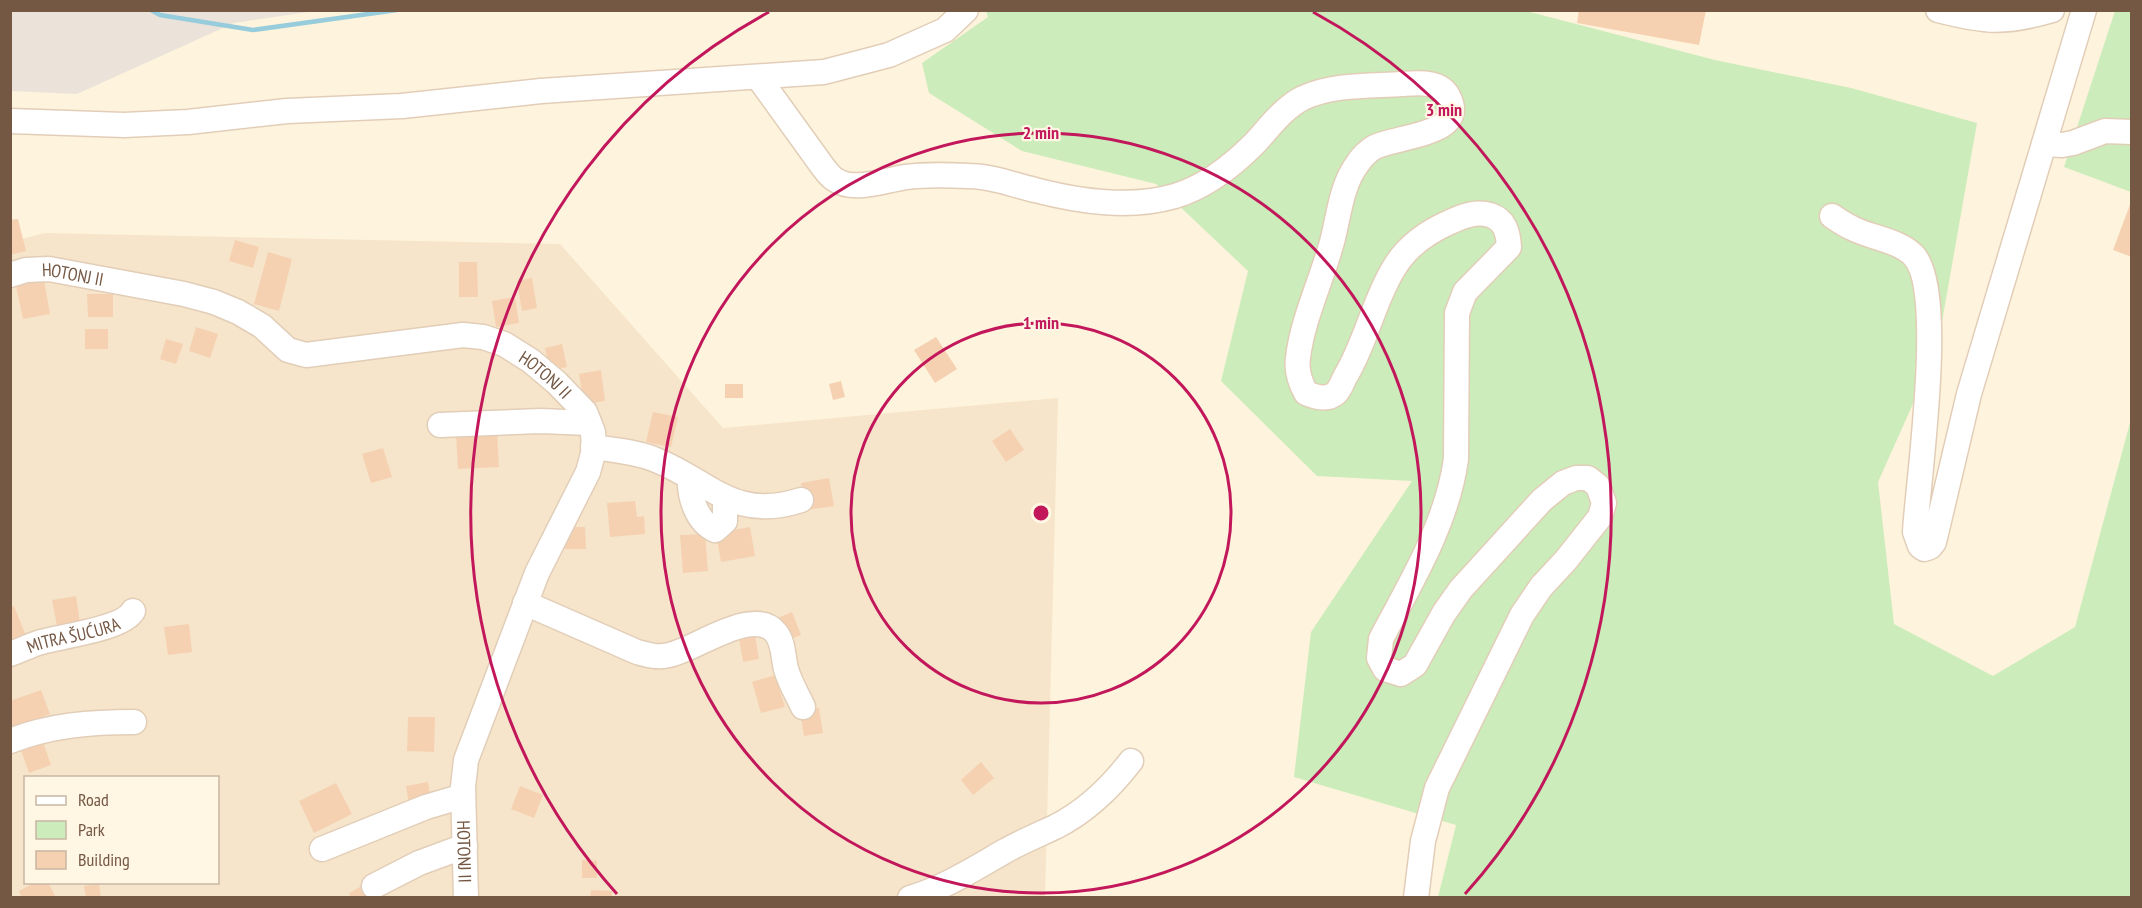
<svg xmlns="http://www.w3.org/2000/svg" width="2142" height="908" font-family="'PT Sans Narrow',sans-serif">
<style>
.residential{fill:#f6e5ca;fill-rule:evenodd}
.industrial{fill:#ebe3da}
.green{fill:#ccecbb}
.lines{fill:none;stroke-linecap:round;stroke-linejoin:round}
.stream{stroke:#96ccdb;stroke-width:4.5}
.building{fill:#f5d1b2}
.minor-casing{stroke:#e2ceb8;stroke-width:27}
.minor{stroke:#fff;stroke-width:24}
.ring{fill:none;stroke:#c2185b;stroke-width:3}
.labels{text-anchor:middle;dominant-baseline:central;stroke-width:4.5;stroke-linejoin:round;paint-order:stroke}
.street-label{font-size:18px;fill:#755844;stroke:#fff6e4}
.centre{fill:#c2185b;stroke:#fff6e4;stroke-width:3}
.ring-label{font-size:18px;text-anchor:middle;font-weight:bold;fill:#c2185b;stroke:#fff6e4;stroke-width:4.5;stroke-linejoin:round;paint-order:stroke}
</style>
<rect width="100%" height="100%" fill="#fef3dc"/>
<path class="residential" d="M 45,233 L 560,244 L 723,428 L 1058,398 L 1045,897 L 11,898 L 11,242 ZM 26,778 L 218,778 L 218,882 L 26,882 Z"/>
<path class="industrial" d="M 11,10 L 315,10 L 315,11 L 234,23 L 77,94 L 11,91 Z"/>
<g class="green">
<path d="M 986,11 L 1526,11 L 1715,60 L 1851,88 L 1977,123 L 1937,350 L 1878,482 L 1894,624 L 1993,676 L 2075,627 L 2131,419 L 2131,897 L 1438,897 L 1456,825 L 1294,777 L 1311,632 L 1412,481 L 1317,476 L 1221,381 L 1248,271 L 1156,184 L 1022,151 L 929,93 L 922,63 L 988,17 Z"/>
<path d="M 2115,11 L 2131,11 L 2131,192 L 2064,167 Z"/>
</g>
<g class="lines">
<path class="stream" d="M 151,10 L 160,15 L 253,30 L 397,10"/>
</g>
<g class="building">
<path d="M 1579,10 L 1706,10 L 1699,45 L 1577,23 Z"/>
<path d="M 2131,202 L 2132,202 L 2132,257 L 2113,250 Z"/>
<path d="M 18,219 L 26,251 L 10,255 L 10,220 Z"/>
<path d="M 235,240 L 259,247 L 253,268 L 229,261 Z"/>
<path d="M 268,252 L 292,259 L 279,311 L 254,304 Z"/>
<path d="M 459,262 L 477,262 L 478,297 L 459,297 Z"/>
<path d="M 532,278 L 537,308 L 522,311 L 517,281 Z"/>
<path d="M 44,280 L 50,314 L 23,319 L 16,286 Z"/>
<path d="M 87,294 L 113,294 L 113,317 L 88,317 Z"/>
<path d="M 515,297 L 519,323 L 496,327 L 492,301 Z"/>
<path d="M 196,327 L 218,334 L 210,358 L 189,351 Z"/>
<rect x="85" y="329" width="23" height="20"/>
<path d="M 936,337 L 957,369 L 935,383 L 914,350 Z"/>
<path d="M 166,339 L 183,344 L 176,364 L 160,359 Z"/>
<path d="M 562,344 L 567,367 L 550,371 L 545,348 Z"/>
<path d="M 601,370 L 605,401 L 584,404 L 579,374 Z"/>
<path d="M 841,381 L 845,397 L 833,400 L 829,384 Z"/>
<rect x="725" y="384" width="18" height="14"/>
<path d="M 653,412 L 678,417 L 671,447 L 646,442 Z"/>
<path d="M 1010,429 L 1024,450 L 1006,462 L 992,441 Z"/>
<path d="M 497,433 L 499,467 L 458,469 L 456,435 Z"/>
<path d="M 383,448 L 392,477 L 371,483 L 362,454 Z"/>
<path d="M 829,478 L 834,506 L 806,510 L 801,483 Z"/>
<path d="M 635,501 L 637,517 L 644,516 L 645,534 L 610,537 L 607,503 Z"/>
<path d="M 564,527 L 585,527 L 586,549 L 565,549 Z"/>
<path d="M 750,527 L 755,556 L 721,562 L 716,533 Z"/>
<path d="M 705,534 L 708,571 L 683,573 L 680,535 Z"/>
<path d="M 76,596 L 80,623 L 57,626 L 52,600 Z"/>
<path d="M 14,606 L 26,636 L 10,642 L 10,607 Z"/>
<path d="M 792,612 L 801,635 L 788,640 L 778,618 Z"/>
<path d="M 189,624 L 192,652 L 168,655 L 164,627 Z"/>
<path d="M 755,635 L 759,659 L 743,662 L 739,638 Z"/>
<path d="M 775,675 L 785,707 L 761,713 L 752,682 Z"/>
<path d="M 41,690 L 50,714 L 13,728 L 10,722 L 10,701 Z"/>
<path d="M 819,708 L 823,733 L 804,736 L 800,711 Z"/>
<path d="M 408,717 L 435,717 L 434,752 L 407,751 Z"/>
<path d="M 42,739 L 51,765 L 29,773 L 20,747 Z"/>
<path d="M 981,762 L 994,778 L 973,795 L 961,780 Z"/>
<path d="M 428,782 L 431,801 L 409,805 L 406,786 Z"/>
<path d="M 336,783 L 352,814 L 314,833 L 299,801 Z"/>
<path d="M 520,786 L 543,795 L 534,818 L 511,809 Z"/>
<path d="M 582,860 L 597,861 L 597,878 L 582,878 Z"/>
<path d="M 36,882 L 48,882 L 56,898 L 22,898 L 19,891 Z"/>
<path d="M 369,882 L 377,898 L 351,898 L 349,893 Z"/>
<path d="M 99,884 L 101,898 L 86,898 L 84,886 Z"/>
<path d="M 591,890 L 612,891 L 612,898 L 590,898 Z"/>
</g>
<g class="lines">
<g class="minor-casing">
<g id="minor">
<path d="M 1938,10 C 1985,22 2005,24 2052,10"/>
<path d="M 758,77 L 823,167 C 826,171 830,176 834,179 C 854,193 884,180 906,177 C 927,174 948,175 969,176 C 992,176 1013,185 1035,190 C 1081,202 1130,209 1175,196 C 1205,187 1232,166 1254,144 C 1269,128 1283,108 1303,98 C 1333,84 1370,86 1402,84 C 1418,83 1441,80 1449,98 C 1468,136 1393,136 1373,148 C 1368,151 1361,158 1358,163 C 1341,185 1339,216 1332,242 C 1322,279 1302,321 1298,358 C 1296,371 1300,382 1306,393 C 1315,397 1327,401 1336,393 C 1340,389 1343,381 1345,377 C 1366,343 1373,302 1394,268 C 1407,246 1427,232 1450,222 C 1463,216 1476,211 1490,215 C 1505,220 1508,232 1509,247 L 1465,292 L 1457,313 L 1456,459 C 1447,524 1411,582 1381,639 L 1379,658 L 1385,669 L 1401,674 L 1415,665 L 1444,613 L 1461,589 L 1542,500 L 1563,483 L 1576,478 L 1588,478 L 1598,486 L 1604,503 L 1600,517 L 1566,560 L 1541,587 L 1522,615 L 1437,788 L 1423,841 L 1416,898"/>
<path d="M 10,121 L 124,125 L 188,122 L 287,111 L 402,106 L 541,91 L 824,72 L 889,55 L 945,30 L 966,10"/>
<path d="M 2044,144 L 2062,145 L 2073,143 L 2105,131 L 2132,132"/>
<path d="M 1832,216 C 1838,220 1845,225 1852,228 C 1871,238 1899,240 1914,256 C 1946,291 1918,480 1915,532 L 1920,546 L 1924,549 L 1930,547 L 1934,542 L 1969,394 L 2084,10"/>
<path id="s1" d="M 10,275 L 26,270 L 49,269 L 184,294 L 214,302 L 238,312 L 262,326 L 288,350 L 306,355 L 463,335 L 483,337 L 504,344 L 531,361 L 557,383 L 585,412 L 593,432 L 594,450 L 588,472 L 537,573 L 466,760 L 463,787 L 466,898"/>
<path d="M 440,425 L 541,421 L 589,423"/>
<path d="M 593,447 C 614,450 637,452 656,460 C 711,482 734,522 801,500"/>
<path d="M 690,478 C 689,497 697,522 715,530 L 725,521 L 725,498"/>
<path d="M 525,603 L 637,652 C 648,655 658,658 669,655 C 695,650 754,605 776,633 C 784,643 783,658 786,669 C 790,683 797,694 803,707"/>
<path id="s2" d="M 10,654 C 21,650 31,645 41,642 C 62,636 123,629 133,611"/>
<path d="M 10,741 C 50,725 92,722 134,722"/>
<path d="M 322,849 L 426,807 L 463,796"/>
<path d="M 374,886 L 419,863 L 465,846"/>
<path d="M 910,898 C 944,888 974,869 1005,851 C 1021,842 1038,835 1055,827 C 1085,812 1111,787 1131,761"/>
</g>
</g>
<use href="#minor" class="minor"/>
</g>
<g class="ring">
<circle cx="1041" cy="513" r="190"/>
<circle cx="1041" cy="513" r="380"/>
<path d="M617 894A570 570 0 0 1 769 12M1313 12A570 570 0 0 1 1465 894"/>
</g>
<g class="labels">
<g class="street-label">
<text stroke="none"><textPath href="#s1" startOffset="64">HOTONJ II</textPath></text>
<text stroke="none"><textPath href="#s1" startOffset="568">HOTONJ II</textPath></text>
<text stroke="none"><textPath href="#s2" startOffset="66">MITRA ŠUĆURA</textPath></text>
<text stroke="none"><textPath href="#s1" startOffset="1090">HOTONJ II</textPath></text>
</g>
</g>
<circle cx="1041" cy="513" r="9" class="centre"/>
<g class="ring-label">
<text x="1444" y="116">3 min</text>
<text x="1041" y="139">2 min</text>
<text x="1041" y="329">1 min</text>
</g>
<rect width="2142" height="908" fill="none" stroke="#755844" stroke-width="24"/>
<rect x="24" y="776" width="195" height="108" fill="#fff6e4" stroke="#c8b7a4" stroke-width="1.5"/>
<rect x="36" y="796" width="30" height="9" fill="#ffffff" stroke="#c8b7a4" stroke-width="1.5"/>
<text x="78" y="806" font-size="18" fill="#755844">Road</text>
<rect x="36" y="821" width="30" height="18" fill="#ccecbb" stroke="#c8b7a4" stroke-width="1.5"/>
<text x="78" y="836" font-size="18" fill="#755844">Park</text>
<rect x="36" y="851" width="30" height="18" fill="#f5d1b2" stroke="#c8b7a4" stroke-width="1.5"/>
<text x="78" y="866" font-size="18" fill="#755844">Building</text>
</svg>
